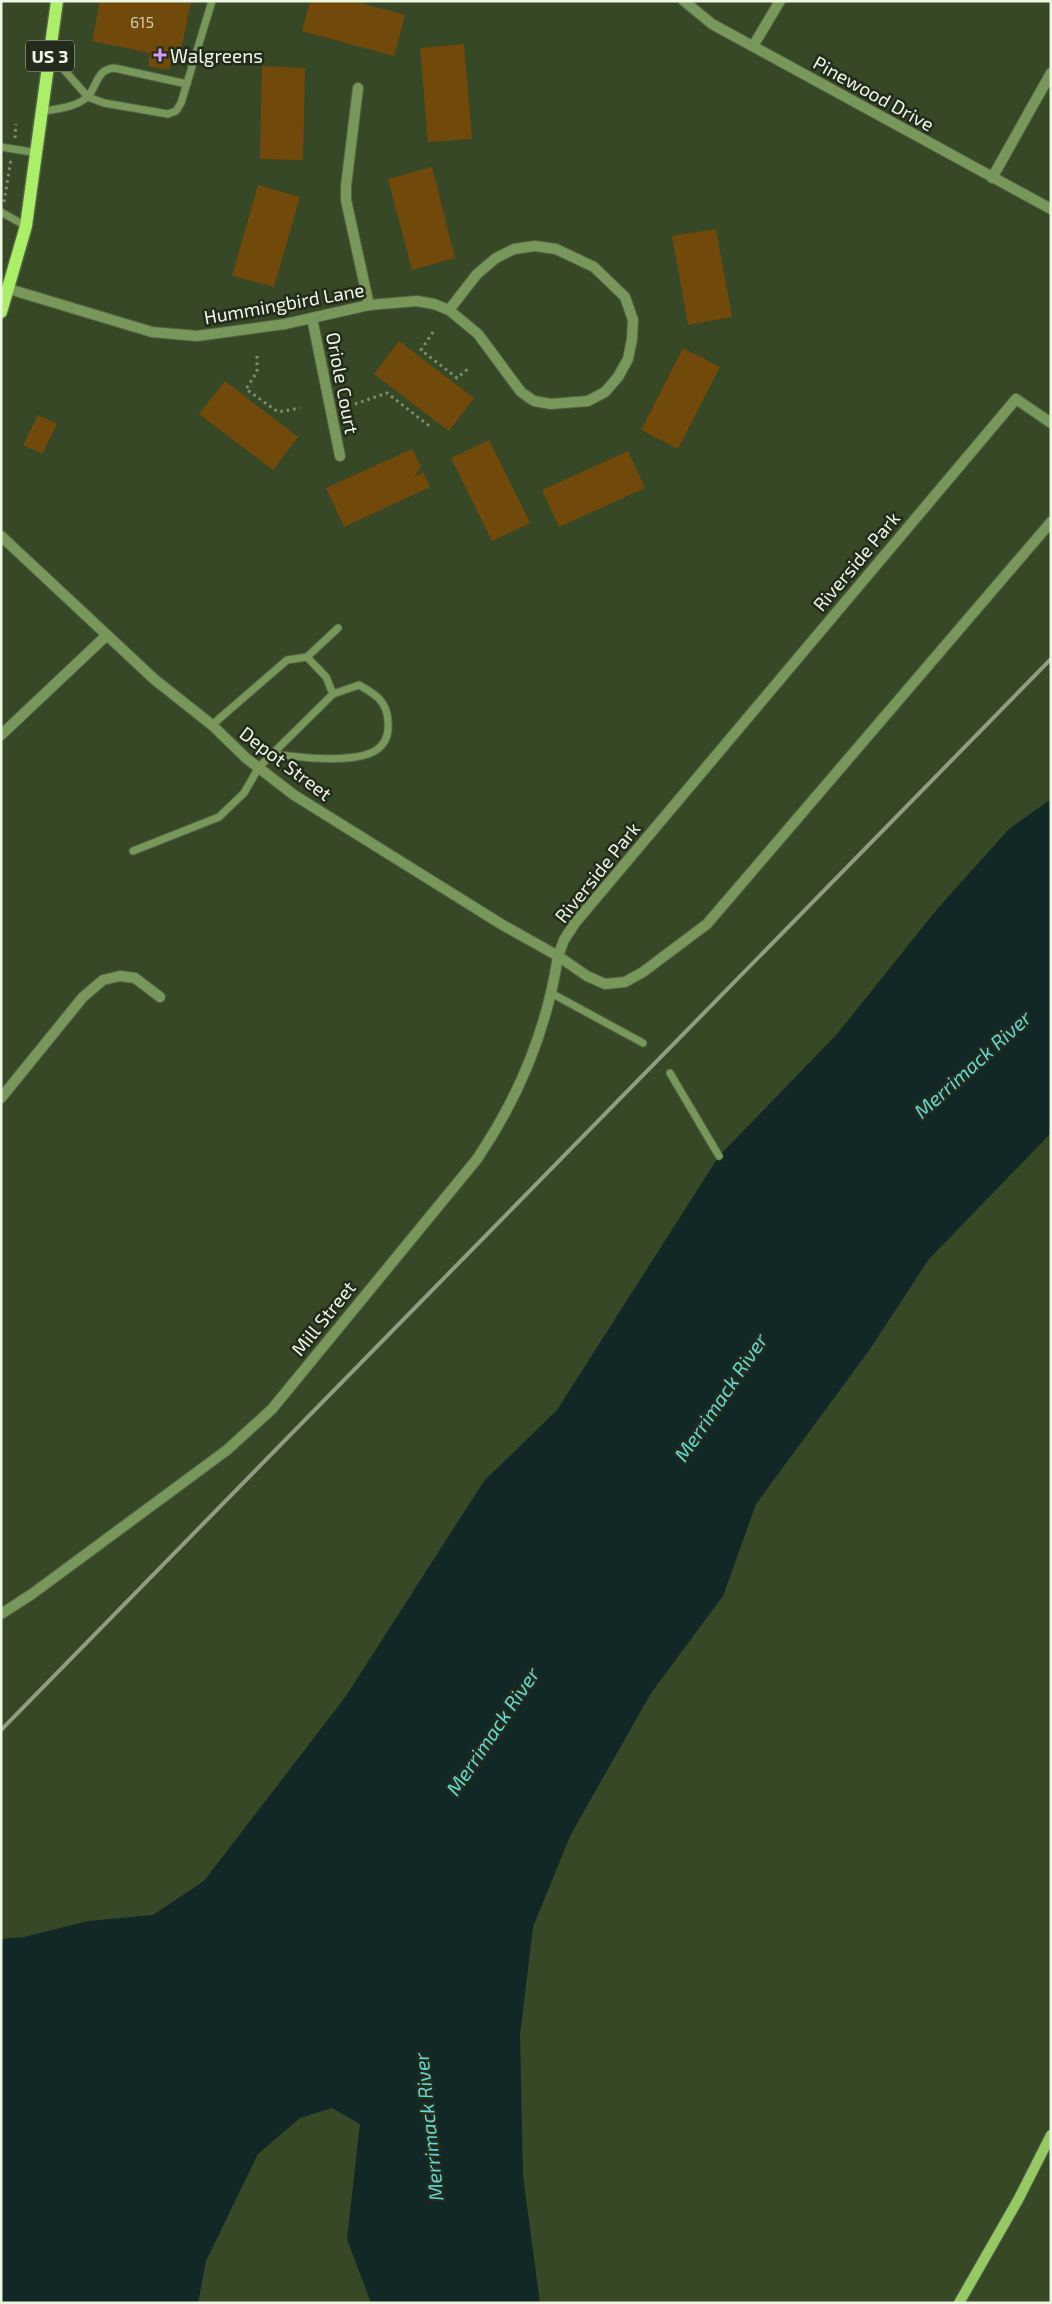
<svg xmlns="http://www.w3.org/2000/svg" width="1052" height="2304" font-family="'Exo 2',sans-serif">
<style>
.water{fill:#112827}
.building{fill:#71490b}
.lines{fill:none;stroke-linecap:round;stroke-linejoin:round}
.service-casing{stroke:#536444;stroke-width:9}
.minor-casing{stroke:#536444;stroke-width:12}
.secondary-casing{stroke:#536444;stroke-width:12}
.primary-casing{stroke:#536444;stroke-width:15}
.path{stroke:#809074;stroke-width:3;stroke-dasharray:2.5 4;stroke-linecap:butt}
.service{stroke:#78985b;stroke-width:7}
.minor{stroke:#78985b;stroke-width:10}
.secondary{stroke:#95c964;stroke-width:10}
.primary{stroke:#abee68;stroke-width:12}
.rail{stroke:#8f9e83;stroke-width:4}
.poi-dot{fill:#d59bfa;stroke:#232b1c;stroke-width:2}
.labels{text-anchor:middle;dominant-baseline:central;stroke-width:5;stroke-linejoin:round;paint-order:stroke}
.number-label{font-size:16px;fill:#cdccae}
.shield{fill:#232b1c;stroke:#b0baa8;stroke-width:1}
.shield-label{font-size:18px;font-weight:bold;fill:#ecf8e4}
.poi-label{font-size:19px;fill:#ecf8e4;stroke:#232b1c;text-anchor:start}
.street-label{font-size:19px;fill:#ecf8e4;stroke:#232b1c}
.water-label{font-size:20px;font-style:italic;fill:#62d9d4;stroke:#232b1c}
</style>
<rect width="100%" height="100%" fill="#364826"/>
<path class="water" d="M 1051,799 L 1051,1133 L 929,1259 L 868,1352 L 756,1504 L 723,1596 L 651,1693 L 570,1836 L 533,1927 L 520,2035 L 523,2176 L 540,2303 L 371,2303 L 347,2239 L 360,2124 L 332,2108 L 300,2118 L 258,2154 L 206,2261 L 198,2303 L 1,2303 L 1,1939 L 24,1937 L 88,1921 L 153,1915 L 204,1881 L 346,1696 L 484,1481 L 557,1410 L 719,1156 L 837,1034 L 938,908 L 1009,829 Z"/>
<g class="building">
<path d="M 100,1 L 191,1 L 179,60 L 172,59 L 169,70 L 148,66 L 150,53 L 92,41 Z"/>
<path d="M 310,1 L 354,1 L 405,15 L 394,56 L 302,31 Z"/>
<path d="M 464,44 L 472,139 L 428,142 L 420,48 Z"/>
<path d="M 262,66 L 305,68 L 303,160 L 260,159 Z"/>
<path d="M 432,167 L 455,258 L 412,270 L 388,179 Z"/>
<path d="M 258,185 L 300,197 L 274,287 L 232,276 Z"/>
<path d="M 716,229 L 732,317 L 688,325 L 672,236 Z"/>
<path d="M 399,341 L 474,398 L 449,431 L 374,374 Z"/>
<path d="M 683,348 L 720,367 L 678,449 L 641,430 Z"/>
<path d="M 225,381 L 298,437 L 273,470 L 199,414 Z"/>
<path d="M 38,415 L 57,424 L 42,454 L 23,445 Z"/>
<path d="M 489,440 L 530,523 L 492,541 L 451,458 Z"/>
<path d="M 412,449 L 421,467 L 414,477 L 423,472 L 430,487 L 344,527 L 326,488 Z"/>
<path d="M 628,451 L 645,488 L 559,527 L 542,490 Z"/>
</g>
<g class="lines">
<g class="service-casing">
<g id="service">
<path d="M 50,54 L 88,97 L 104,103 L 168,114 L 176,111 L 181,103 L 212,1"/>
<path d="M 43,111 C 57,109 78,107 88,96 C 98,85 96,70 114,68 L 187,84"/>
<path d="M 1,147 L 38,153"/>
<path d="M 1,212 L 26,226"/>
<path d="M 307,657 L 338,628"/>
<path d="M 272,754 C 297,757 364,766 381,746 C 388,739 389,731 388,721 C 387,701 375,694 359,685 L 333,694"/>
<path d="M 133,851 L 219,817 L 244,793 L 259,767 L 333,694 L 326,677 L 307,657 L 287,660 L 212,725"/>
<path d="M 551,993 L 643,1043"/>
<path d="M 670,1073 L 719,1156"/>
</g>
</g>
<g class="minor-casing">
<g id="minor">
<path d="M 684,1 L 712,24 L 1051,209"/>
<path d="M 753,46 L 780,1"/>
<path d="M 358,88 L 346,186 L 346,200 L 369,305"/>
<path d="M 992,178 L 1051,73"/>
<path d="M 9,289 L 152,332 L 197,336 L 285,324 L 369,305 L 417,301 L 434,304 L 449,310 L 478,334 L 521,392 L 534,401 L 551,404 L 588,401 L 605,392 L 618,377 L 628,359 L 632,339 L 633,320 L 625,297 L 594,267 L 556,249 L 535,246 L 514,249 L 496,258 L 477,274 L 449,310"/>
<path d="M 312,318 L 340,456"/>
<path d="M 1051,423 L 1016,399 L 575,923 L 564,940 L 558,956 L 587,976 L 605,984 L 625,982 L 643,972 L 707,924 L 1051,522"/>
<path d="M 1,536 L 154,679 L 212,725 L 246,758 L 294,795 L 501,924 L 558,956 C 547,1029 519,1097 477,1159 L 272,1409 L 227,1450 L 32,1594 L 1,1614"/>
<path d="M 1,735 L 107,635"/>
<path d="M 1,1098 L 83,997 L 103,980 L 120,976 L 135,978 L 160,997"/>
</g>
</g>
<g class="secondary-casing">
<path id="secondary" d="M 959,2303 L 1018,2200 L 1051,2135"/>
</g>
<g class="primary-casing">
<path id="primary" d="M 1,312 L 26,226 L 57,1"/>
</g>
<g class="path">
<path d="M 15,138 L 16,124"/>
<path d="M 4,202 L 11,159"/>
<path d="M 433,332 L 421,350 L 457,378 L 469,368"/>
<path d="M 257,356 L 257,372 L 246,389 L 278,412 L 300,408"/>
<path d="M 355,404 L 387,393 L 432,428"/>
</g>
<use href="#service" class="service"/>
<use href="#minor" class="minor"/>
<use href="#secondary" class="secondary"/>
<use href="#primary" class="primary"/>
<path class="rail" d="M 1,1730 L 1051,659"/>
</g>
<path class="poi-dot" d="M157.5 47.5h5v5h5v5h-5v5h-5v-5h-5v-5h5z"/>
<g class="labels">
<g class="number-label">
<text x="142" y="21">615</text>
</g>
<rect class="shield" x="26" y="40.5" width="48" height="31" rx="4"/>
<g class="shield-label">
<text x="50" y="56">US 3</text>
</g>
<g class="poi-label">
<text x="170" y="55">Walgreens</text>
</g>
<g class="street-label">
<text transform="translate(874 93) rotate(29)">Pinewood Drive</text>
<text transform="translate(284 303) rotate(-10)">Hummingbird Lane</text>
<text transform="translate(343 383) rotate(79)">Oriole Court</text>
<text transform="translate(856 561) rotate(-50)">Riverside Park</text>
<text transform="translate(286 763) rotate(37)">Depot Street</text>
<text transform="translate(597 872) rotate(-51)">Riverside Park</text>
<text transform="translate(323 1318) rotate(-51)">Mill Street</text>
</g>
<g class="water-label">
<text transform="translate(972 1064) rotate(-42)">Merrimack River</text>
<text transform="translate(720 1397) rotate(-56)">Merrimack River</text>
<text transform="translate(492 1731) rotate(-56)">Merrimack River</text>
<text transform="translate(428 2127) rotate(-96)">Merrimack River</text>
</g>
</g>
<rect width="1052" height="2304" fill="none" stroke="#ecf8e4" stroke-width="5"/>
</svg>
